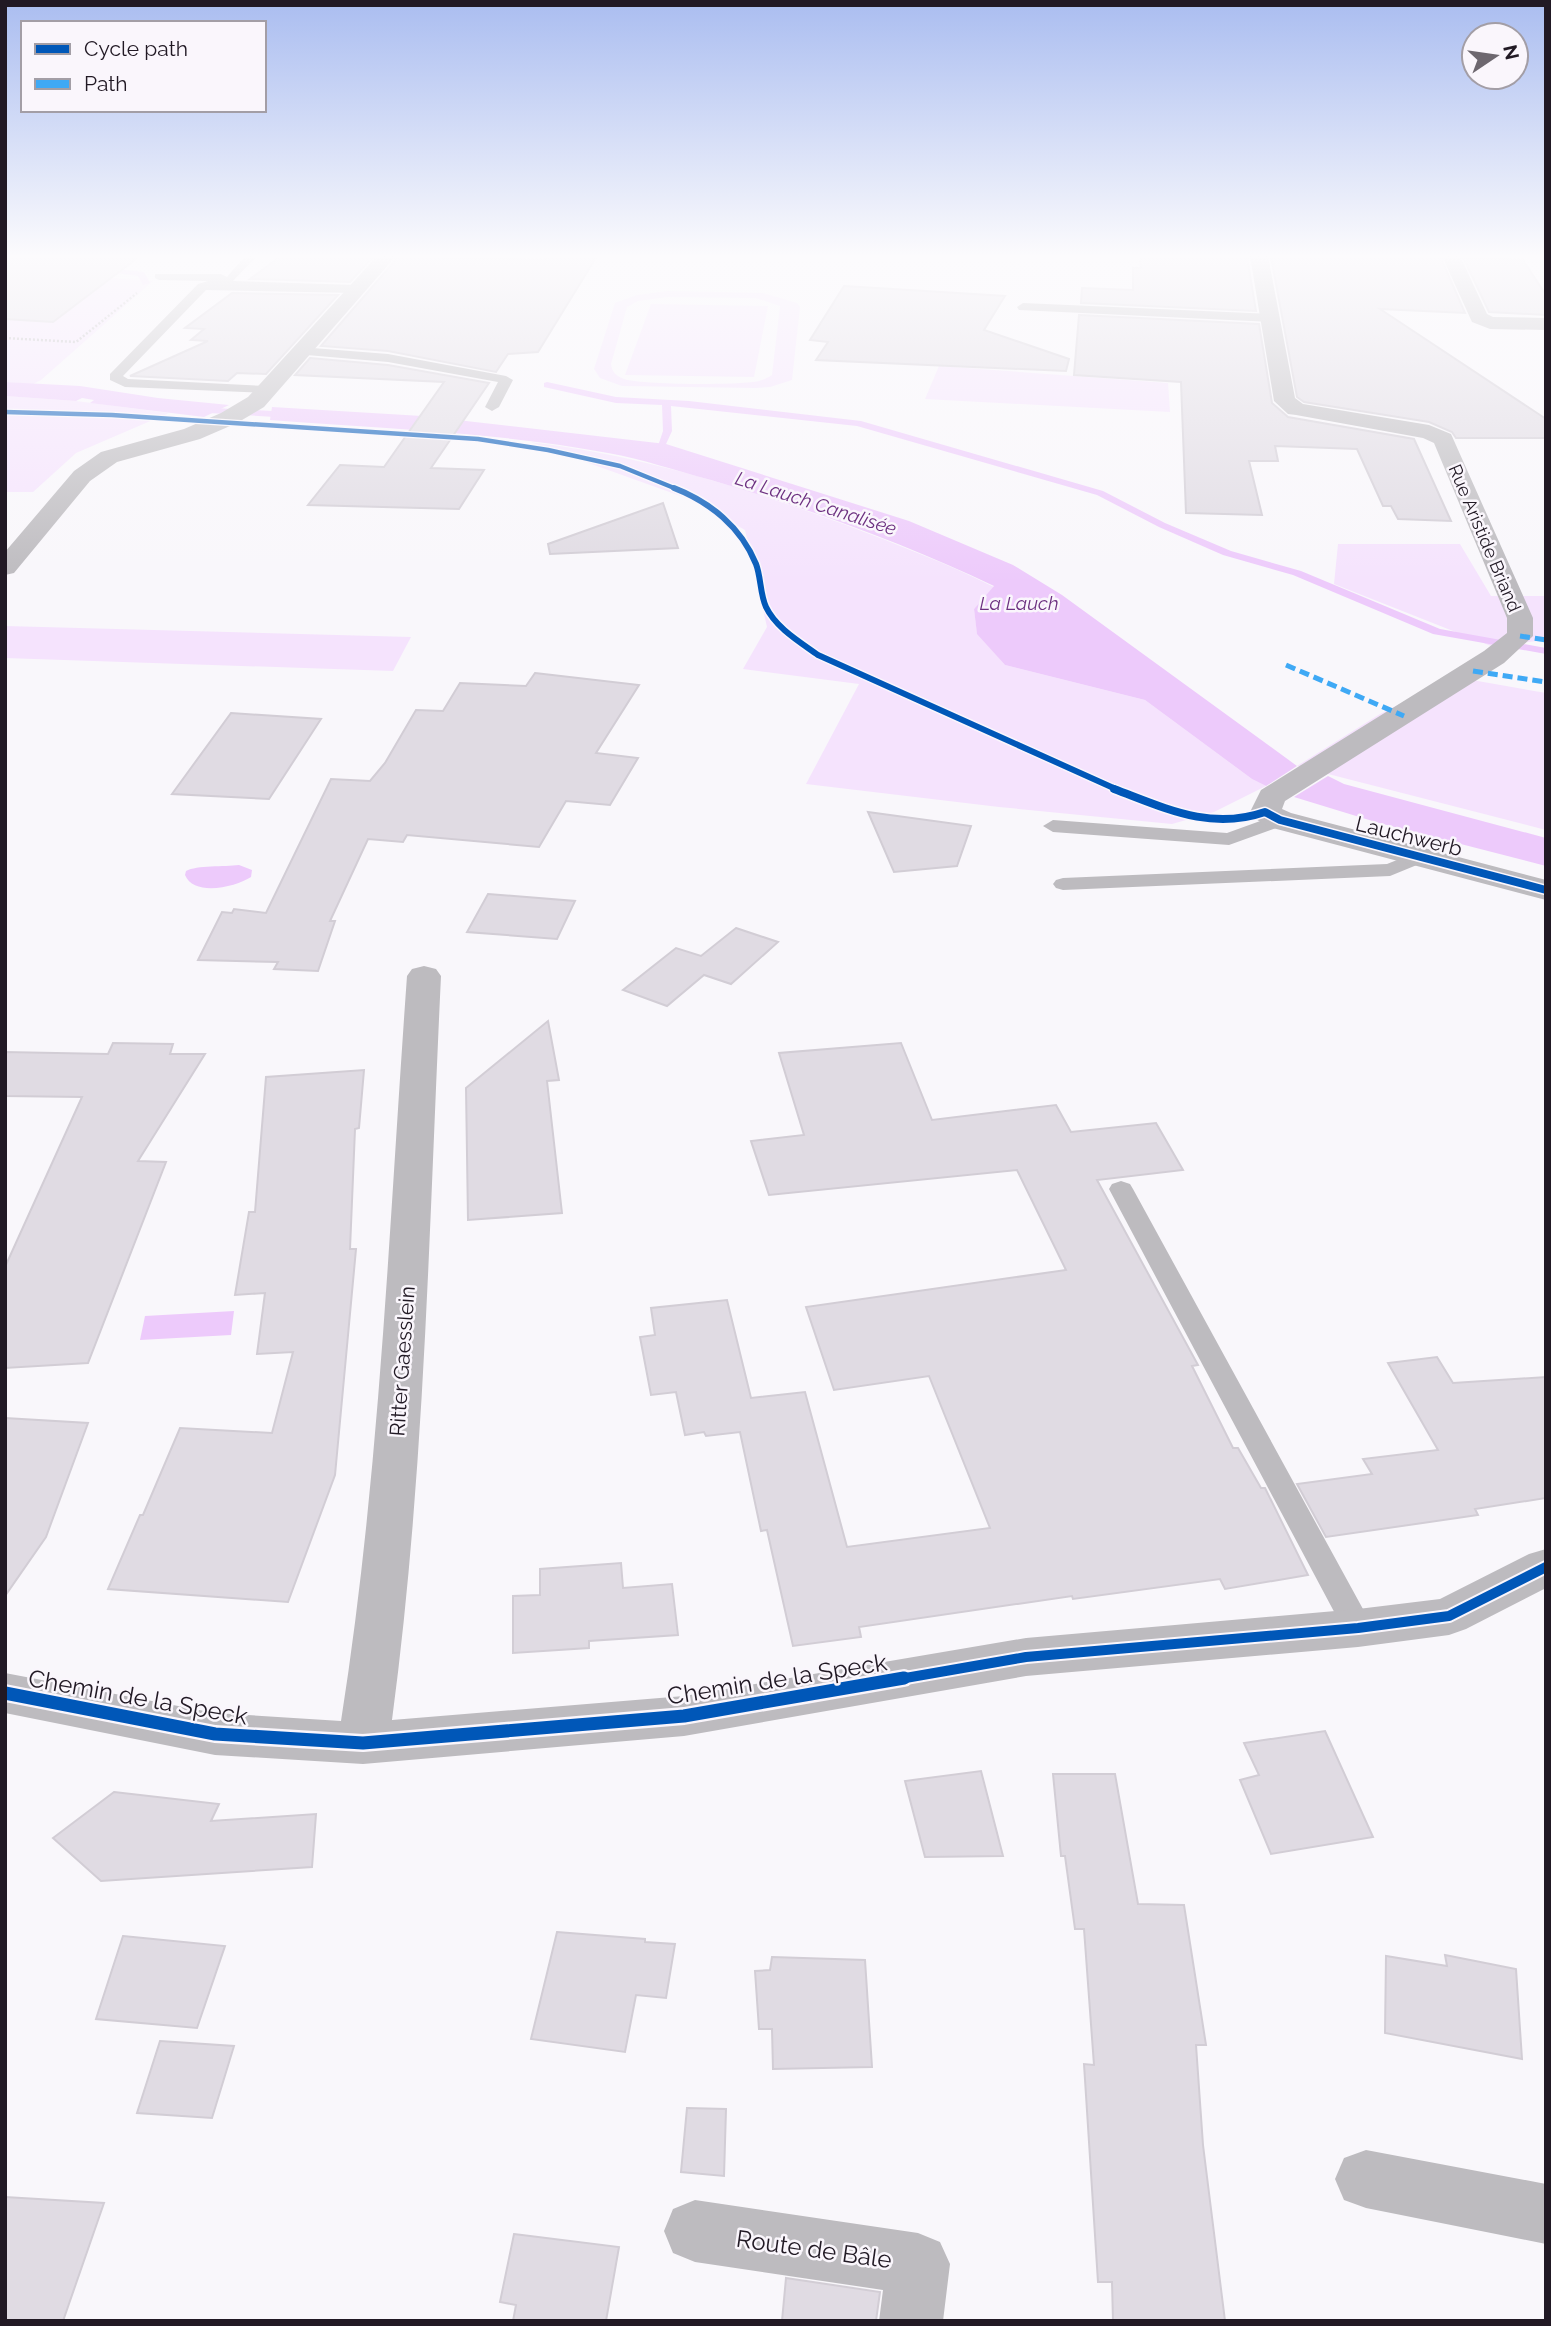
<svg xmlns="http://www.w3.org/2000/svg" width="1551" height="2326" font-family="Raleway,sans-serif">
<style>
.green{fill:#f5e3fd;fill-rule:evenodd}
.water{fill:#edcafb}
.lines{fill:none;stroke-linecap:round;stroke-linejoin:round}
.stream{fill:#edcafb;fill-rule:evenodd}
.building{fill:#e0dbe3;stroke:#d2cdd5;stroke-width:2}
.path{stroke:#b7b5b8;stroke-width:2.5;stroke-dasharray:2 2;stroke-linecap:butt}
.lane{fill:#bdbbbf;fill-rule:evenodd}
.street{fill:#bdbbbf;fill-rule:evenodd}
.quiet{stroke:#3fa9f5;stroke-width:5;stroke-dasharray:10 5;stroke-linecap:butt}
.cycleway-far4-casing{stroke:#faf6fc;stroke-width:7}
.cycleway-far3-casing{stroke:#faf6fc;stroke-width:9}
.cycleway-far2-casing{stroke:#faf6fc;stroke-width:11}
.cycleway-far1-casing{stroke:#faf6fc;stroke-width:14}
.cycleway-casing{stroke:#faf6fc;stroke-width:18}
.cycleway-far4{stroke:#0057b8;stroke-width:4.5}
.cycleway-far3{stroke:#0057b8;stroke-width:6}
.cycleway-far2{stroke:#0057b8;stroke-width:8}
.cycleway-far1{stroke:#0057b8;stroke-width:10}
.cycleway{stroke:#0057b8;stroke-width:13}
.labels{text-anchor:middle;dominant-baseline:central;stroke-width:5;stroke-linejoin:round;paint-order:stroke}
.far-street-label{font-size:18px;fill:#211924;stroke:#faf6fc}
.far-water-label{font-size:19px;font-style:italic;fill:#6d3181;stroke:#faf6fc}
.street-label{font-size:21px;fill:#211924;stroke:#faf6fc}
.near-street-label{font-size:24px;fill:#211924;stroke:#faf6fc}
</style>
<rect width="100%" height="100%" fill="#f9f7fb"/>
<g class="green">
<path d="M 5,270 L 153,281 L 41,380 L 33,384 L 5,382 Z"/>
<path d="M 668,291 L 763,293 L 797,303 L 800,307 L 792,380 L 770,387 L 755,388 L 622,386 L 600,378 L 594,369 L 615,303 L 637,295 ZM 667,297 L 756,298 L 780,306 L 772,375 C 766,379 759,382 752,382 C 730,385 643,385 624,379 C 616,376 612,372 611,364 L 627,307 L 638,301 Z"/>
<path d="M 651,304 L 768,306 L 754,377 L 625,375 Z"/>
<path d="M 939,366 L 1168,383 L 1170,412 L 925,399 Z"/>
<path d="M 5,396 L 76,401 L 169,413 L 76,453 L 33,492 L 5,492 Z"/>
<path d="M 530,442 C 639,455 743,487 846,525 C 896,544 946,563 994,587 L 974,609 L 977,633 L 1005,665 L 1145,700 L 1252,779 L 1266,786 L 1214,812 L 1172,824 L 999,807 L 806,784 L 859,684 L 743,669 L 767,627 L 745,530 L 689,499 Z"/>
<path d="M 1338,544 L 1460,544 L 1491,596 L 1546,596 L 1546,640 L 1491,646 L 1334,584 Z"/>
<path d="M 5,626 L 411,637 L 393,671 L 5,658 Z"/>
<path d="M 1455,677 L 1546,693 L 1546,830 L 1297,766 L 1380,714 Z"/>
</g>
<g class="water">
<path d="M 5,382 L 80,386 L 158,398 L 229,405 L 204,417 L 90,403 L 94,400 L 82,398 L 76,401 L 5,396 Z"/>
<path d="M 272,407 L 422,416 L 666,444 L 909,521 L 1013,565 L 1062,595 L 1297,766 L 1266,786 L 1252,779 L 1145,700 L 1005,665 L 977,634 L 974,609 L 994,586 C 904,543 807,508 711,480 C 676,471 643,459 608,453 C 497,432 383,429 270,420 Z"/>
<path d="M 1328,776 L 1344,784 L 1546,838 L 1546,866 L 1379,823 L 1294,797 Z"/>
<path d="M 239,865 L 252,870 L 251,877 C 236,887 194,897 185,875 L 186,871 C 197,865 224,867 239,865 Z"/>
<path d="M 234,1311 L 231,1335 L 140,1340 L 145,1316 Z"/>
</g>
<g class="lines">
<g class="stream">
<path d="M 99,267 L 144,272 L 150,283 L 143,285 L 138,276 L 102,271 Z"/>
<path d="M 547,382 L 616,397 L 689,401 L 861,421 L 1103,491 L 1165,523 L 1231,551 L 1301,571 L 1440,629 L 1546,648 L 1546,654 L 1433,634 L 1293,575 L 1223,555 L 1159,527 L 1097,495 L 857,426 L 671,406 L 672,431 L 661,455 L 655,455 L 663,431 L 662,405 L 616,403 L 544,387 L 544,383 Z"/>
<path d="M 195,407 L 292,412 L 296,415 L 292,418 L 192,412 L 191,410 Z"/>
</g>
</g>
<g class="building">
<path d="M 5,256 L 140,256 L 53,322 L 5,319 Z"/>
<path d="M 281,256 L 374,256 L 350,282 L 250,279 Z"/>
<path d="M 399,256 L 545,260 L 548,256 L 597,256 L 538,352 L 508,354 L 496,372 L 388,351 L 321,346 Z"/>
<path d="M 1140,256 L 1247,257 L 1256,311 L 1081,303 L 1082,288 L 1133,290 L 1133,268 L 1141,268 Z"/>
<path d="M 1290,256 L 1440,256 L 1465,313 L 1380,309 L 1546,419 L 1546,438 L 1456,438 L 1452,432 L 1429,422 L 1304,402 L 1297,397 L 1271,257 Z"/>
<path d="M 1463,257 L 1523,260 L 1546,295 L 1546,315 L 1489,312 Z"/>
<path d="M 844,286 L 1005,296 L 984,330 L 1069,359 L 1066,371 L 816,360 L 828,342 L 810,340 Z"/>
<path d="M 232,293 L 338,295 L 266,374 L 237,373 L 228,381 L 130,376 L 208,341 L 191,340 L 204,329 L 185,328 Z"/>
<path d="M 1079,315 L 1259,324 L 1272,403 L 1288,417 L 1414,439 L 1451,521 L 1398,519 L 1391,506 L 1383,506 L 1357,449 L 1275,446 L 1278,461 L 1249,461 L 1262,515 L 1186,513 L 1181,382 L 1074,375 Z"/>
<path d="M 310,358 L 388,365 L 489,383 L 431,468 L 484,470 L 459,509 L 308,505 L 340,465 L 384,467 L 444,382 L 295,375 Z"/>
<path d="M 663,503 L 678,548 L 550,554 L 548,544 Z"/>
<path d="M 535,673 L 639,685 L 596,753 L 638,758 L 610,805 L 566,801 L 539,847 L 407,835 L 403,842 L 368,839 L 330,921 L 335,921 L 318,971 L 274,969 L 278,962 L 198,960 L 222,912 L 232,913 L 234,909 L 266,913 L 331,779 L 370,781 L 385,763 L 416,710 L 443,711 L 460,683 L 526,686 Z"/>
<path d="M 231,713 L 321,719 L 269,799 L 172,794 Z"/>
<path d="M 868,812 L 971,826 L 957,866 L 894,872 Z"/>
<path d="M 488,894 L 575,901 L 557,939 L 467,932 Z"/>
<path d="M 736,928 L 778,942 L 731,984 L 704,975 L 667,1006 L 623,990 L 676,948 L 701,956 Z"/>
<path d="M 548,1021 L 559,1080 L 547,1081 L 562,1213 L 468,1220 L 466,1088 Z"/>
<path d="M 113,1043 L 173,1044 L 170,1054 L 205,1054 L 138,1161 L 166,1162 L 88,1363 L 5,1368 L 5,1267 L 82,1097 L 5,1096 L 5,1052 L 108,1054 Z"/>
<path d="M 901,1043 L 932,1120 L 1056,1105 L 1071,1132 L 1156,1123 L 1183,1170 L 1097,1180 L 1198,1365 L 1192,1366 L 1233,1448 L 1238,1448 L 1261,1488 L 1265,1488 L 1308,1575 L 1225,1589 L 1220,1579 L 1073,1599 L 1072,1596 L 859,1627 L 861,1637 L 793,1646 L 767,1530 L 761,1531 L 740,1432 L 706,1436 L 704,1432 L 685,1435 L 676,1392 L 651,1395 L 640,1337 L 655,1335 L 651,1308 L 727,1300 L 751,1398 L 805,1392 L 847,1547 L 990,1528 L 929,1376 L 834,1390 L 806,1307 L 1066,1270 L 1017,1170 L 769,1195 L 751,1141 L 804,1135 L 779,1053 Z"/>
<path d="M 364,1070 L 359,1128 L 355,1129 L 350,1249 L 356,1249 L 335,1475 L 288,1602 L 108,1589 L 140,1515 L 143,1515 L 180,1428 L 272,1433 L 293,1352 L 257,1354 L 265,1293 L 235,1295 L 249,1212 L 255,1212 L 266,1077 Z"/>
<path d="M 1437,1357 L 1453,1383 L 1546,1377 L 1546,1498 L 1475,1509 L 1478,1515 L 1326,1537 L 1297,1484 L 1372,1474 L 1363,1459 L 1438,1450 L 1388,1363 Z"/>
<path d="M 5,1418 L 88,1423 L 46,1537 L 5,1596 Z"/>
<path d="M 621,1563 L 623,1588 L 672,1584 L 678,1635 L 589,1641 L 589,1648 L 513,1653 L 513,1596 L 540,1595 L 540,1569 Z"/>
<path d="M 1325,1731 L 1373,1837 L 1271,1854 L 1240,1780 L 1259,1775 L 1244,1743 Z"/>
<path d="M 981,1771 L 1003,1856 L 925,1857 L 905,1781 Z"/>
<path d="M 1053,1774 L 1115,1774 L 1138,1904 L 1184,1905 L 1206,2045 L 1196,2045 L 1203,2145 L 1225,2321 L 1113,2321 L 1112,2282 L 1098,2282 L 1084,2064 L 1094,2065 L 1084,1929 L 1075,1929 L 1065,1856 L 1061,1856 Z"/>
<path d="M 114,1792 L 219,1804 L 211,1821 L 316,1814 L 312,1867 L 101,1881 L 53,1838 Z"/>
<path d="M 557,1932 L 645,1939 L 645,1942 L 675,1944 L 666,1998 L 636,1995 L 625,2052 L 531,2039 Z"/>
<path d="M 123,1936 L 225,1946 L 197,2028 L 96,2019 Z"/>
<path d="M 1445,1955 L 1516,1969 L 1522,2059 L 1385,2033 L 1386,1956 L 1447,1966 Z"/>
<path d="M 772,1957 L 865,1960 L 872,2067 L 773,2069 L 772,2029 L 759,2029 L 755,1971 L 770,1970 Z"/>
<path d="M 160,2041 L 234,2046 L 212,2118 L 137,2113 Z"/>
<path d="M 687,2108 L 726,2109 L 724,2176 L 681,2172 Z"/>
<path d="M 5,2197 L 104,2203 L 63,2321 L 5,2321 Z"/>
<path d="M 514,2234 L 619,2247 L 606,2321 L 513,2321 L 516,2305 L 500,2302 Z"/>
<path d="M 786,2278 L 880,2292 L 876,2321 L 782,2321 Z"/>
</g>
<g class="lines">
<path class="path" d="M 5,338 L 76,342 L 137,293"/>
<g class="lane">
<path d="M 245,256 L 257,256 L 233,281 L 356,285 L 362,289 L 356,293 L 206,290 L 123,376 L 128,379 L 266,386 L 273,390 L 271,393 L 125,387 L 110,380 L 110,374 L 198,284 L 208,281 L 159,280 L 155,278 L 155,274 L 221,274 L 227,277 Z"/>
<path d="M 1023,303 L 1272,314 L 1278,318 L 1272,322 L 1019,310 L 1017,307 Z"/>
<path d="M 300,347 L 388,354 L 506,376 L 513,380 L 499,407 L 492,411 L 485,407 L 498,382 L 388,362 L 295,354 L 295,348 Z"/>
<path d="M 1280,814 L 1287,816 L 1290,820 L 1287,824 L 1229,845 L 1053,832 L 1043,826 L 1053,820 L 1227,833 Z"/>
<path d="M 1422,850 L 1429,852 L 1432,856 L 1429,860 L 1390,876 L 1063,890 L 1056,888 L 1053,884 L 1056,880 L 1063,878 L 1387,864 Z"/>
<path d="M 1121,1181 L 1130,1184 L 1133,1189 L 1369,1620 L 1374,1628 L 1369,1636 L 1358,1640 L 1347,1636 L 1109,1189 L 1112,1184 Z"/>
</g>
<g class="street">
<path d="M 377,256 L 396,256 L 264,407 L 237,423 L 200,439 L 117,462 L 90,481 L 14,573 L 5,575 L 5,552 L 74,471 L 101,452 L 184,429 L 221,413 L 248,397 Z"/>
<path d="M 1250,256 L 1268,256 L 1295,398 L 1303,404 L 1429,425 L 1451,434 L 1533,618 L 1533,636 L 1504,663 L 1285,801 L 1282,809 L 1291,813 L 1546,880 L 1546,900 L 1269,827 L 1254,818 L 1250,812 L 1261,790 L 1484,651 L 1507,633 L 1507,618 L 1434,443 L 1423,438 L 1296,415 L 1288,414 L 1274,401 Z"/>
<path d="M 1442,256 L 1460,256 L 1487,314 L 1493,317 L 1546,318 L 1546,330 L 1490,329 L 1472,322 Z"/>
<path d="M 424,966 L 436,969 L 441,976 C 429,1224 425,1473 392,1720 L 684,1696 L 1026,1638 L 1358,1609 L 1440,1599 L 1529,1554 L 1546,1549 L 1546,1588 L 1466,1629 L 1449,1635 L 1358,1647 L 1026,1676 L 684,1736 L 363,1764 L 215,1755 L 5,1713 L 5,1673 L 215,1713 L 341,1721 C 380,1474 389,1225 407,976 L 412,969 Z"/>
<path d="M 1366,2150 L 1546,2184 L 1546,2244 L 1366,2208 L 1344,2200 L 1335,2179 L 1344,2158 Z"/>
<path d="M 695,2200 L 918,2233 L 940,2242 L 950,2264 L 943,2321 L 879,2321 L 883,2290 L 695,2262 L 673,2253 L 664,2231 L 673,2209 Z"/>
</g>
<g class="quiet">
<path d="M 1520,636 L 1546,640"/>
<path d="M 1286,665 L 1404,716"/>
<path d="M 1473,671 L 1546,682"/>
</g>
<g class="cycleway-far4-casing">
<path id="cycleway-far4" d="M 5,412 L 112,415 L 478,439 L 548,450 L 620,466 L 679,490"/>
</g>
<g class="cycleway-far3-casing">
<path id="cycleway-far3" d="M 674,488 C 710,502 741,527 756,564 C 761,577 760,594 766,607 C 776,628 800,642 818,655 L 1118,790"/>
</g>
<g class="cycleway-far2-casing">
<path id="cycleway-far2" d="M 1114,789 C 1165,808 1210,831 1265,812 L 1280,820 L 1546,890"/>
</g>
<g class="cycleway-far1-casing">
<path id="cycleway-far1" d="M 894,1680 L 1026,1657 L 1358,1628 L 1449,1616 L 1546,1567"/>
</g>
<g class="cycleway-casing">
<path id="cycleway" d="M 5,1693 L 215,1734 L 363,1743 L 684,1716 L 904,1678"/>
</g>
<use href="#cycleway-far4" class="cycleway-far4"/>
<use href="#cycleway-far3" class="cycleway-far3"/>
<use href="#cycleway-far2" class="cycleway-far2"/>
<use href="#cycleway-far1" class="cycleway-far1"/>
<use href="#cycleway" class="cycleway"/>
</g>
<linearGradient id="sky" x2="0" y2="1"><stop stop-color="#aabdf0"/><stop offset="0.44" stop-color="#fcfbfd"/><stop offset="1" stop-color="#fcfbfd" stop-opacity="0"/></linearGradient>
<rect width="1551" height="582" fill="url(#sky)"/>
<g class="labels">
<g class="far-street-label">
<text transform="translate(1485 538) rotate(67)">Rue Aristide Briand</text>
</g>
<g class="far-water-label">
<text transform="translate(816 503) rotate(18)">La Lauch Canalisée</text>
<text x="1019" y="603">La Lauch</text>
</g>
<g class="street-label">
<text transform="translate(1409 836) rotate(14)">Lauchwerb</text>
<text transform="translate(402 1361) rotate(-86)">Ritter Gaesslein</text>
</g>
<g class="near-street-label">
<text transform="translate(777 1679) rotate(-9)">Chemin de la Speck</text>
<text transform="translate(138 1697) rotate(10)">Chemin de la Speck</text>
<text transform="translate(814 2249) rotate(8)">Route de Bâle</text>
</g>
</g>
<rect width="1551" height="2326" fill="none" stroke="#211924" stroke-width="14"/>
<rect x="21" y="21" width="245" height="91" fill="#faf6fc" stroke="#a39ea6" stroke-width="2"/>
<rect x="35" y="44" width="35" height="10" fill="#0057b8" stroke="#a39ea6" stroke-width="2"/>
<text x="84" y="56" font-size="21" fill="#211924">Cycle path</text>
<rect x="35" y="79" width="35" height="10" fill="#3fa9f5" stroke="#a39ea6" stroke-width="2"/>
<text x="84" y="91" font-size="21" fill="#211924">Path</text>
<g transform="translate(1495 56) rotate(77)"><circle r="33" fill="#faf6fc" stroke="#a39ea6" stroke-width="2"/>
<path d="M0-5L12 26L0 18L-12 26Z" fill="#6d676f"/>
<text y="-10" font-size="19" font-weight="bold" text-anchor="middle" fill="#211924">N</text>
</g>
</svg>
